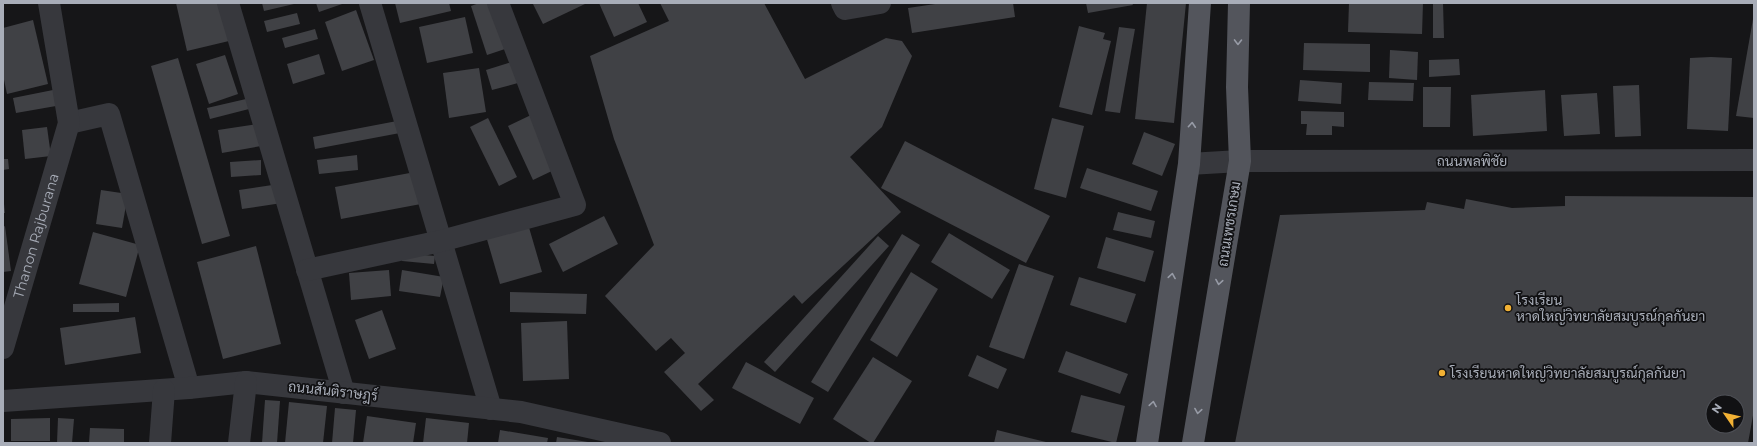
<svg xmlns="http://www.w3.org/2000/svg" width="1757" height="446" font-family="Montserrat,Sarabun,sans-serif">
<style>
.building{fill:#404145;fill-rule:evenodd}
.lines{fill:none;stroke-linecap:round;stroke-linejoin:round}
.minor{stroke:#37383d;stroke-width:22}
.major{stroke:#53555c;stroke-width:22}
.oneway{stroke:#979ba6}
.poi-dot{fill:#f2b134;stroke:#111113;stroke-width:1.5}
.labels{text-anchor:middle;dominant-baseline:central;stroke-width:3.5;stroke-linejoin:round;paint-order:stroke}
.street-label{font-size:14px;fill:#a8adb8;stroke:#111113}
.poi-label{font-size:14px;fill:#a8adb8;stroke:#111113;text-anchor:start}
</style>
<rect width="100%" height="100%" fill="#161618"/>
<g class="building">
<path d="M 176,3 L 220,3 L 229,41 L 187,51 Z"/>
<path d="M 262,3 L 294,3 L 294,4 L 264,11 Z"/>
<path d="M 316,3 L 345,3 L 319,12 Z"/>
<path d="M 395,3 L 449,3 L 451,11 L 400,23 Z"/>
<path d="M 479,3 L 493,3 L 508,48 L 487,55 L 471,6 Z"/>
<path d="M 535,3 L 585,3 L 585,4 L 543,24 L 533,4 Z"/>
<path d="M 599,3 L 638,3 L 647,22 L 614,37 Z"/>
<path d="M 660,3 L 764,3 L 805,79 L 886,38 L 902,41 L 912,56 L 882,127 L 850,157 L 901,212 L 802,304 L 794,295 L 698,384 L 714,400 L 701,411 L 664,372 L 685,353 L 671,338 L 656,351 L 605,296 L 654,245 L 614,139 L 590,56 L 669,21 Z"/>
<path d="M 942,3 L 1013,3 L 1015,17 L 912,33 L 908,8 Z"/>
<path d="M 1086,3 L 1132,3 L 1133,5 L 1088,13 Z"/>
<path d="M 1147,3 L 1186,3 L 1174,123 L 1135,119 Z"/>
<path d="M 1349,3 L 1423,3 L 1422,34 L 1348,32 Z"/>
<path d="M 1433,3 L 1443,3 L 1444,38 L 1433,38 Z"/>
<path d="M 356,10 L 374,60 L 342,71 L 325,22 Z"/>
<path d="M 297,13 L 300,24 L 267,32 L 264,21 Z"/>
<path d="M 465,17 L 473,53 L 427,63 L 419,27 Z"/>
<path d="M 1753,19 L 1754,19 L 1754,118 L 1736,116 Z"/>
<path d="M 33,20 L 48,84 L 7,94 L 3,75 L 3,28 Z"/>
<path d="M 1079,26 L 1105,33 L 1103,39 L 1111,41 L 1092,115 L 1059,107 Z"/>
<path d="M 1119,27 L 1135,29 L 1120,113 L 1105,111 Z"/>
<path d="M 315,29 L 318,39 L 285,48 L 282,38 Z"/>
<path d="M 1304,43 L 1370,44 L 1370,72 L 1303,70 Z"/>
<path d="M 1390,50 L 1418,52 L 1417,80 L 1389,78 Z"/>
<path d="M 319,54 L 325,74 L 293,84 L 287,64 Z"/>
<path d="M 225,55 L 238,94 L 209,104 L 196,64 Z"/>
<path d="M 1711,57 L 1732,58 L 1728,131 L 1687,129 L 1690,58 Z"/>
<path d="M 178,58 L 230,236 L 202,244 L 151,66 Z"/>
<path d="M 1459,59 L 1460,75 L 1429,77 L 1429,60 Z"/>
<path d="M 512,62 L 518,83 L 492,90 L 486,70 Z"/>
<path d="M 479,68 L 486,112 L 449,118 L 443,73 Z"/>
<path d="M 1300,80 L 1342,83 L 1341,104 L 1298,101 Z"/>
<path d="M 1369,82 L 1414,83 L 1413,101 L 1368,100 Z"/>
<path d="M 1639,85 L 1641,136 L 1615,137 L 1613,86 Z"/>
<path d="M 1423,87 L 1451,87 L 1450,127 L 1423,127 Z"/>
<path d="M 53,90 L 56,106 L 16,113 L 13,98 Z"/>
<path d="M 1545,90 L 1547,131 L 1473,136 L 1471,95 Z"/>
<path d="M 1597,93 L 1600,134 L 1564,136 L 1561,95 Z"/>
<path d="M 246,99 L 249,109 L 210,119 L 207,108 Z"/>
<path d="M 1301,111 L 1344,112 L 1344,127 L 1332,126 L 1332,135 L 1306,135 L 1307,124 L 1301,124 Z"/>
<path d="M 531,115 L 556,169 L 533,180 L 508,126 Z"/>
<path d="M 488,118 L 517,177 L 499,186 L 470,127 Z"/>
<path d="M 1052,118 L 1084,126 L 1066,198 L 1034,189 Z"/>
<path d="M 397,121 L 400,133 L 315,149 L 313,137 Z"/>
<path d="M 258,124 L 261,146 L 222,153 L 218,130 Z"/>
<path d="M 47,127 L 51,156 L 25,159 L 22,130 Z"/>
<path d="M 1144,132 L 1175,144 L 1162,176 L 1132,164 Z"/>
<path d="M 905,141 L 1050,216 L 1026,263 L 881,188 Z"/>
<path d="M 357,155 L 358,170 L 319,174 L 317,160 Z"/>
<path d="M 3,159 L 8,159 L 9,169 L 3,170 Z"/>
<path d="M 261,160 L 261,175 L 231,177 L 230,162 Z"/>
<path d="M 1087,168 L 1158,191 L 1151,211 L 1080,188 Z"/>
<path d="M 415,172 L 421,204 L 341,219 L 335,187 Z"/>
<path d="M 279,184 L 282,203 L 242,209 L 239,190 Z"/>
<path d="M 101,190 L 128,194 L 122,228 L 96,224 Z"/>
<path d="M 3,195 L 5,213 L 3,213 Z"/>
<path d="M 1565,196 L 1754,197 L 1754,410 L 1748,443 L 1235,443 L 1280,215 L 1425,210 L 1427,202 L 1464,209 L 1466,199 L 1512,208 L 1565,206 ZM 1713,402 L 1737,402 L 1737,426 L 1713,426 Z"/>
<path d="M 1118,212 L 1155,221 L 1151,238 L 1113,230 Z"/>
<path d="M 604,216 L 618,244 L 563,272 L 549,244 Z"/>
<path d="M 528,224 L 542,272 L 500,284 L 486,236 Z"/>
<path d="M 5,226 L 11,271 L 3,272 L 3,227 Z"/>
<path d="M 93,232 L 140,245 L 126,297 L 79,284 Z"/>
<path d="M 949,233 L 1010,270 L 992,299 L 931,262 Z"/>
<path d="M 902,234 L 920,245 L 828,392 L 811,382 Z"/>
<path d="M 878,236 L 889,246 L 775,372 L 764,362 Z"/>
<path d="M 1106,237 L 1154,251 L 1145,282 L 1097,268 Z"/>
<path d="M 256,246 L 281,344 L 223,359 L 197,262 Z"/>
<path d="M 402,253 L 435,256 L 434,264 L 402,261 Z"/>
<path d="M 1019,264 L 1054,276 L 1024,359 L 989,347 Z"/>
<path d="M 389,270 L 391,296 L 351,300 L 349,273 Z"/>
<path d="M 402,270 L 444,277 L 440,297 L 399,291 Z"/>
<path d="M 911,272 L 938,289 L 897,357 L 870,340 Z"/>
<path d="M 1079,277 L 1136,294 L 1126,323 L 1070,305 Z"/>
<path d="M 510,292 L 587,294 L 586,314 L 510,312 Z"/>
<path d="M 119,303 L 119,312 L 73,312 L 73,304 Z"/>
<path d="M 382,310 L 396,349 L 369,359 L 355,320 Z"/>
<path d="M 135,317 L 141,353 L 65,365 L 60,328 Z"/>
<path d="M 567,321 L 569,379 L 523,381 L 521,323 Z"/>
<path d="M 1066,351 L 1128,374 L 1120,394 L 1058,372 Z"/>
<path d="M 977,355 L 1007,369 L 998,389 L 968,376 Z"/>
<path d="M 873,357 L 912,381 L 873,443 L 871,443 L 833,419 Z"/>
<path d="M 746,362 L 814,398 L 800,424 L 732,388 Z"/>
<path d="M 1081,395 L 1125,406 L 1116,443 L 1071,432 Z"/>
<path d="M 265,400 L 280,401 L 277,443 L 262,443 Z"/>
<path d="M 289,402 L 327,406 L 323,443 L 285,443 Z"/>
<path d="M 335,408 L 356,410 L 353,443 L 332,443 Z"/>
<path d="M 367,416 L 416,423 L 413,443 L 363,443 Z"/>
<path d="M 50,418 L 50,441 L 11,441 L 11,419 Z"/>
<path d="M 58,418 L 74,419 L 72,443 L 57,443 Z"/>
<path d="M 426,418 L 469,423 L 467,443 L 423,443 Z"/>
<path d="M 90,428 L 124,429 L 124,443 L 89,443 Z"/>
<path d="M 500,430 L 548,438 L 547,443 L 498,443 Z"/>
<path d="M 997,430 L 1046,442 L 1046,443 L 994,443 Z"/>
<path d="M 557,437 L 588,442 L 588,443 L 556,443 Z"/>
</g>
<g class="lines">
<g class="minor">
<path d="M 228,3 L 344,393"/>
<path d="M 370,3 L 491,409"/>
<path d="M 842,3 L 845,9 L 880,3"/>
<path d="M 69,123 L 109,114 L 189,388"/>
<path d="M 1189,164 L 1240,161 L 1754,160"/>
<path d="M 307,270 L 441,241 L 575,205 L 498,3"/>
<path id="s1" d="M 3,348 L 69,123 L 49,3"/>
<path d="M 3,401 L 189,388 L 246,382 L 521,412 L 660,443"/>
<path d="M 160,443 L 164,390"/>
<path d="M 239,443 L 246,382"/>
</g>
<g class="major">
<path d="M 1147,443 L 1189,164 L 1200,3"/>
<path d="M 1193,443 L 1240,161 L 1237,87 L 1239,3"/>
</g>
</g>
<defs><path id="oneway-chevron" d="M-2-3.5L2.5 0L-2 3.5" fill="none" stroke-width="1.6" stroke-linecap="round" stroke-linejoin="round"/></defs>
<g class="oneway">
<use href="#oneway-chevron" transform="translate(1238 42) rotate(91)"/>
<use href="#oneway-chevron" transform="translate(1192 125) rotate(-86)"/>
<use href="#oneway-chevron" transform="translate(1172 276) rotate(-81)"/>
<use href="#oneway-chevron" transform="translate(1219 282) rotate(99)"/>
<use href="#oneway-chevron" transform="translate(1153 404) rotate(-81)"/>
<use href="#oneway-chevron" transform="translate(1198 411) rotate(99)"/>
</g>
<g class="poi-dot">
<circle cx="1508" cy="308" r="4"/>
<circle cx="1442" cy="373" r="4"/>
</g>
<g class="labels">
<g class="street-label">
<text x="1472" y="161">ถนนพลพิชัย</text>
<text transform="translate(1229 224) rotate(-81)">ถนนเพชรเกษม</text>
<text stroke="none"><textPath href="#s1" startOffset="117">Thanon Rajburana</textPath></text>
<text transform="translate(333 391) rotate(6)">ถนนสันติราษฎร์</text>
</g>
<g class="poi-label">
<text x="1516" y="300">โรงเรียน<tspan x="1516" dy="16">หาดใหญ่วิทยาลัยสมบูรณ์กุลกันยา</tspan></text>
<text x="1450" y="373">โรงเรียนหาดใหญ่วิทยาลัยสมบูรณ์กุลกันยา</text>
</g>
</g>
<rect width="1757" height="446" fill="none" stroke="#a8adb8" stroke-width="8"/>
<g transform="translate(1725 414) rotate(304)"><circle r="19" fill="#111113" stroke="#4d4f55"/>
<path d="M0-3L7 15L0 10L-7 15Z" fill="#f2b134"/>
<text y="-6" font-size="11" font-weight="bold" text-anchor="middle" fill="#a8adb8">N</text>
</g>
</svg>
